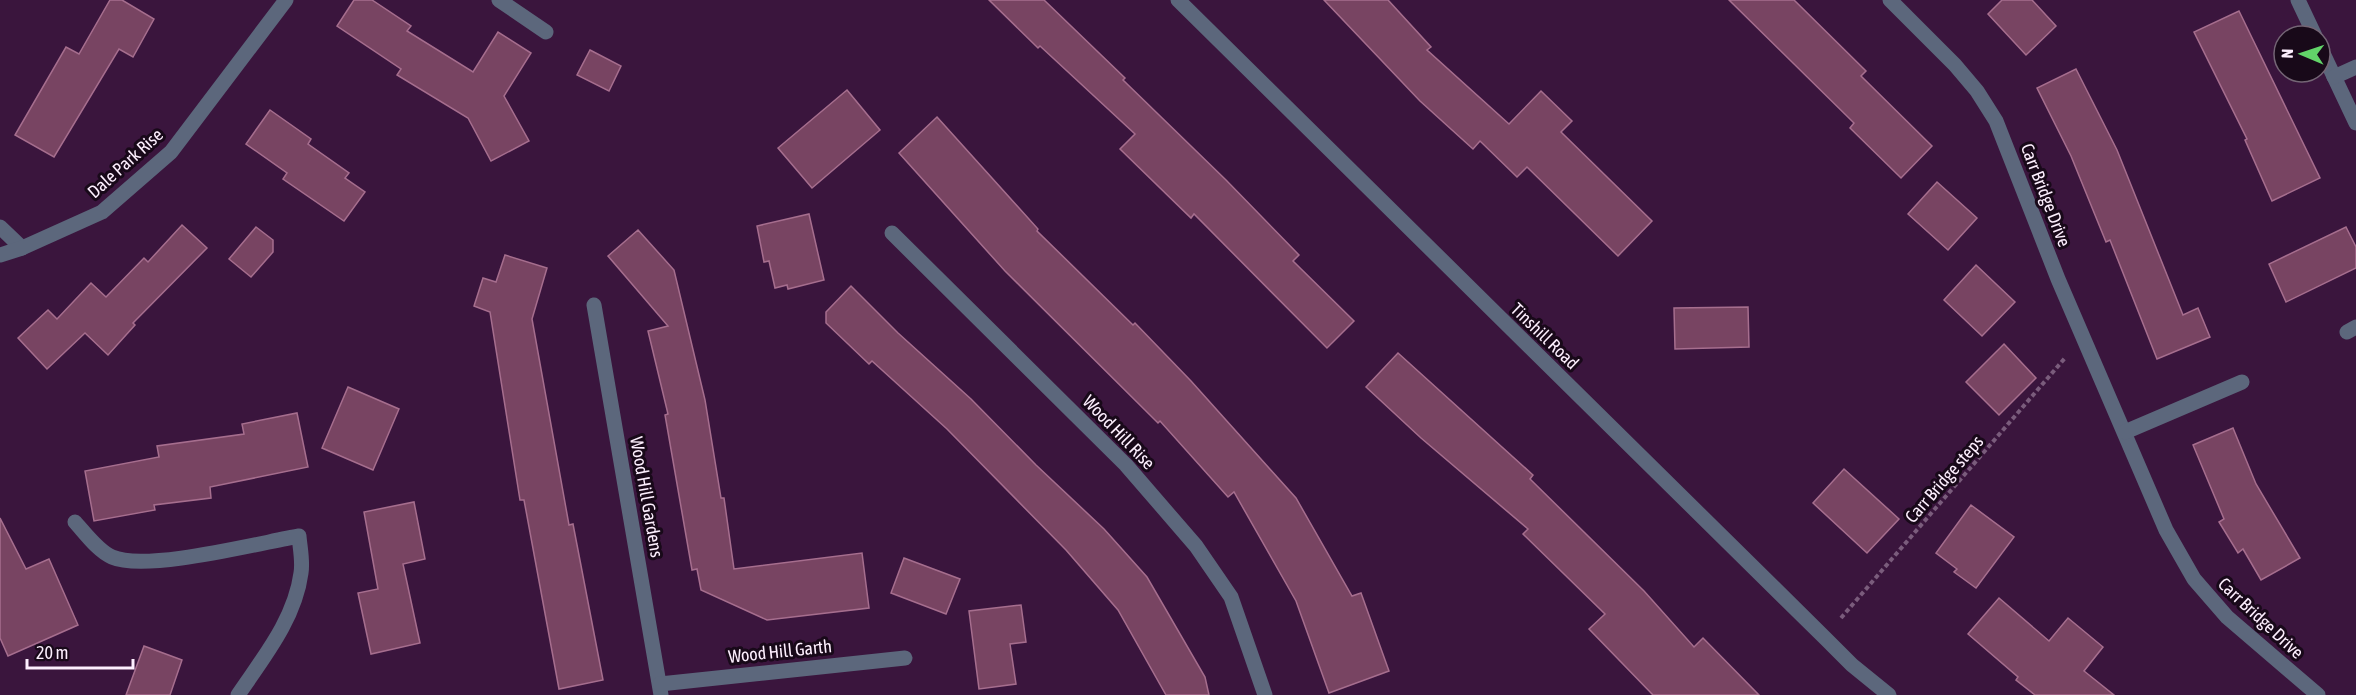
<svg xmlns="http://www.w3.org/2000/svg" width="2356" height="695" font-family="'Asap Condensed',sans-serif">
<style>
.building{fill:#784462;stroke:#a66e8e;stroke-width:1.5}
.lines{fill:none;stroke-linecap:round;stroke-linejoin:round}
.path{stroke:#7a5c7c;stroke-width:4;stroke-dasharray:4.5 3;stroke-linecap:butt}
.minor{stroke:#5c677c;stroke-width:15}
.labels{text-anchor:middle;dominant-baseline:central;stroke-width:6;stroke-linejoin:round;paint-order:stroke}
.street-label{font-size:18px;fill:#fdeffe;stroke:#180919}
</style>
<rect width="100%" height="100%" fill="#3a153d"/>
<g class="building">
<path d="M 110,0 L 122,0 L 154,19 L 133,57 L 119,49 L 54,157 L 15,135 L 66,47 L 79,54 Z"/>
<path d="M 354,0 L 372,0 L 411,26 L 407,31 L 473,72 L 498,32 L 531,53 L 504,96 L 529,141 L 491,161 L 468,118 L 397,75 L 401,69 L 337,26 Z"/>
<path d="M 989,0 L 1044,0 L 1125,78 L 1123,80 L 1226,180 L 1299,255 L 1293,261 L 1354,321 L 1327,348 L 1194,214 L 1191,218 L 1120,149 L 1135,134 L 1040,46 L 1038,48 Z"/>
<path d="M 1324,0 L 1388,0 L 1431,47 L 1427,50 L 1509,124 L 1541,91 L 1572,121 L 1561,132 L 1652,221 L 1618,256 L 1527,167 L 1517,177 L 1480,141 L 1473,149 L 1420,101 Z"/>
<path d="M 1729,0 L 1794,0 L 1866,71 L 1861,76 L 1932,146 L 1901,178 L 1850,128 L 1854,123 Z"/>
<path d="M 2002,0 L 2032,0 L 2056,26 L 2026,55 L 1988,14 Z"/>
<path d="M 2239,11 L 2320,178 L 2272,201 L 2245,140 L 2247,139 L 2194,32 Z"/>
<path d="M 590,50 L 621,66 L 609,91 L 577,75 Z"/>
<path d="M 2076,69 L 2117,150 L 2183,315 L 2198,308 L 2210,337 L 2157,359 L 2110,240 L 2106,242 L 2071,156 L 2037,88 Z"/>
<path d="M 847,90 L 880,130 L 812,188 L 778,148 Z"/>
<path d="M 270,110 L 311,139 L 308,144 L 349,173 L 345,178 L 365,192 L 344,221 L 283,179 L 287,173 L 246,144 Z"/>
<path d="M 937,117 L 1038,229 L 1037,231 L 1133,325 L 1135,323 L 1191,381 L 1296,498 L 1352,596 L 1361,593 L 1389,671 L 1329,693 L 1296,601 L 1234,492 L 1228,497 L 1160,421 L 1158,423 L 1005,271 L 899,153 Z"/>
<path d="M 1937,182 L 1977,218 L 1948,250 L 1908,214 Z"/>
<path d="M 809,214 L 824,280 L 788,289 L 787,285 L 775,288 L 769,261 L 764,262 L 757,226 Z"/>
<path d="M 182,225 L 207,248 L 133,323 L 135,325 L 108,355 L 85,333 L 47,369 L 18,338 L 48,310 L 57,319 L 91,283 L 106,297 L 144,258 L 148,262 Z"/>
<path d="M 256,227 L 273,240 L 273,252 L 251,277 L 229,259 Z"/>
<path d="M 2346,227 L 2356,247 L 2356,268 L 2286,302 L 2269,264 Z"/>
<path d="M 638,230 L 674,270 L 705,400 L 721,498 L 724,498 L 734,569 L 862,553 L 869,608 L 767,620 L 701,590 L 697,569 L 692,570 L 665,415 L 668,414 L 648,331 L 668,326 L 608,256 Z"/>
<path d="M 505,255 L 547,268 L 532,319 L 569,525 L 573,524 L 603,680 L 559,689 L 524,500 L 520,500 L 490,312 L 474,306 L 483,278 L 496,282 Z"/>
<path d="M 1976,265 L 2015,302 L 1982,336 L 1944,300 Z"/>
<path d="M 851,286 L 898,333 L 971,399 L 1036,465 L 1104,529 L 1147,577 L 1205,677 L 1209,695 L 1166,695 L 1118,610 L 1066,550 L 947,429 L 872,361 L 869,364 L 826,323 L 826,312 Z"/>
<path d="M 1748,307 L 1749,347 L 1675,349 L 1674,308 Z"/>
<path d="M 2004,344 L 2036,378 L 1999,415 L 1966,382 Z"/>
<path d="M 1398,353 L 1533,475 L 1530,479 L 1644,591 L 1694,647 L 1703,638 L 1759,695 L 1653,695 L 1589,629 L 1605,614 L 1523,534 L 1528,529 L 1421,438 L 1366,387 Z"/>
<path d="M 348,387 L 399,409 L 373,470 L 322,448 Z"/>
<path d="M 297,413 L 308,467 L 210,487 L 211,498 L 154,505 L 155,510 L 94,521 L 85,471 L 159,457 L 157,446 L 244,434 L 242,424 Z"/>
<path d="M 2233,428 L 2256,484 L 2300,558 L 2261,580 L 2243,549 L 2238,553 L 2219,522 L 2224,519 L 2193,445 Z"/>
<path d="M 1844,469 L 1899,519 L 1867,553 L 1813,503 Z"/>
<path d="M 414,502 L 425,559 L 403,564 L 420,643 L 371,654 L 358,593 L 378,589 L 364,512 Z"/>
<path d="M 1971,505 L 2014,537 L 1976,588 L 1954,572 L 1957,569 L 1936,553 Z"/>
<path d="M 0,518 L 26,569 L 49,559 L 78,625 L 8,656 L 0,638 Z"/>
<path d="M 904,558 L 960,579 L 946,614 L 891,593 Z"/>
<path d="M 1999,598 L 2049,641 L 2068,618 L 2103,647 L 2084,671 L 2114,695 L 2035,695 L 2016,680 L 2018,677 L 1968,634 Z"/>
<path d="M 1021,605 L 1026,642 L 1010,644 L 1016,684 L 979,689 L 969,611 Z"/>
<path d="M 144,646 L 182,660 L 170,695 L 126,695 Z"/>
</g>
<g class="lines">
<path class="path" d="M 1841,618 L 2065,358"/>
<g class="minor">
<path d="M 499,0 L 546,32"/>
<path d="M 1178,0 L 1825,638 L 1852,665 L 1889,695"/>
<path d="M 1890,0 L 1955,65 L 1977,91 L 1996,121 L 2058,279 L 2166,530 L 2194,579 L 2227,617 L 2318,695"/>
<path d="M 2298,0 L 2315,36"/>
<path d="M 2320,47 L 2356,123"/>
<path d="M 2334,77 L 2356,67"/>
<path d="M 0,227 L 22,248"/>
<path d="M 892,233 L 1126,465 L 1196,546 L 1231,597 L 1265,695"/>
<path d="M 0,255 L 22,248 L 102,212 L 171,152 L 286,0"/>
<path d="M 594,305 L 661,695"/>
<path d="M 2347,332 L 2356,327"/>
<path d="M 2125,432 L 2242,382"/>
<path d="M 75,522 C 85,533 98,551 112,557 C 146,572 259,543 299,536 C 300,548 303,561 301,573 C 295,619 263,658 238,695"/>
<path d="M 660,684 L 905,658"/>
</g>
</g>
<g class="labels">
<g class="street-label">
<text transform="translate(125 163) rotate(-42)">Dale Park Rise</text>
<text transform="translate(2046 195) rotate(69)">Carr Bridge Drive</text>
<text transform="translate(1545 336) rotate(44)">Tinshill Road</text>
<text transform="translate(1119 432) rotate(46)">Wood Hill Rise</text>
<text transform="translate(1944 479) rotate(-49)">Carr Bridge steps</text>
<text transform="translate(647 497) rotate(80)">Wood Hill Gardens</text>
<text transform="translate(2261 618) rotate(43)">Carr Bridge Drive</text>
<text transform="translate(780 651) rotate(-6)">Wood Hill Garth</text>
</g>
</g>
<g transform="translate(2302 54) rotate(272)"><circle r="28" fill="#180919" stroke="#746575" stroke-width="1.5"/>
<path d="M0-4.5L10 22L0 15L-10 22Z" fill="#62d469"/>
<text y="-9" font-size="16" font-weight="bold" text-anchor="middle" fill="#fdeffe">N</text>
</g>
<path d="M27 659v9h106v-9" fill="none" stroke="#fdeffe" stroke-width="3"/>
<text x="36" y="659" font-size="18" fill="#fdeffe" stroke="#180919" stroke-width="4.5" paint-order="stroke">20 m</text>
</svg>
